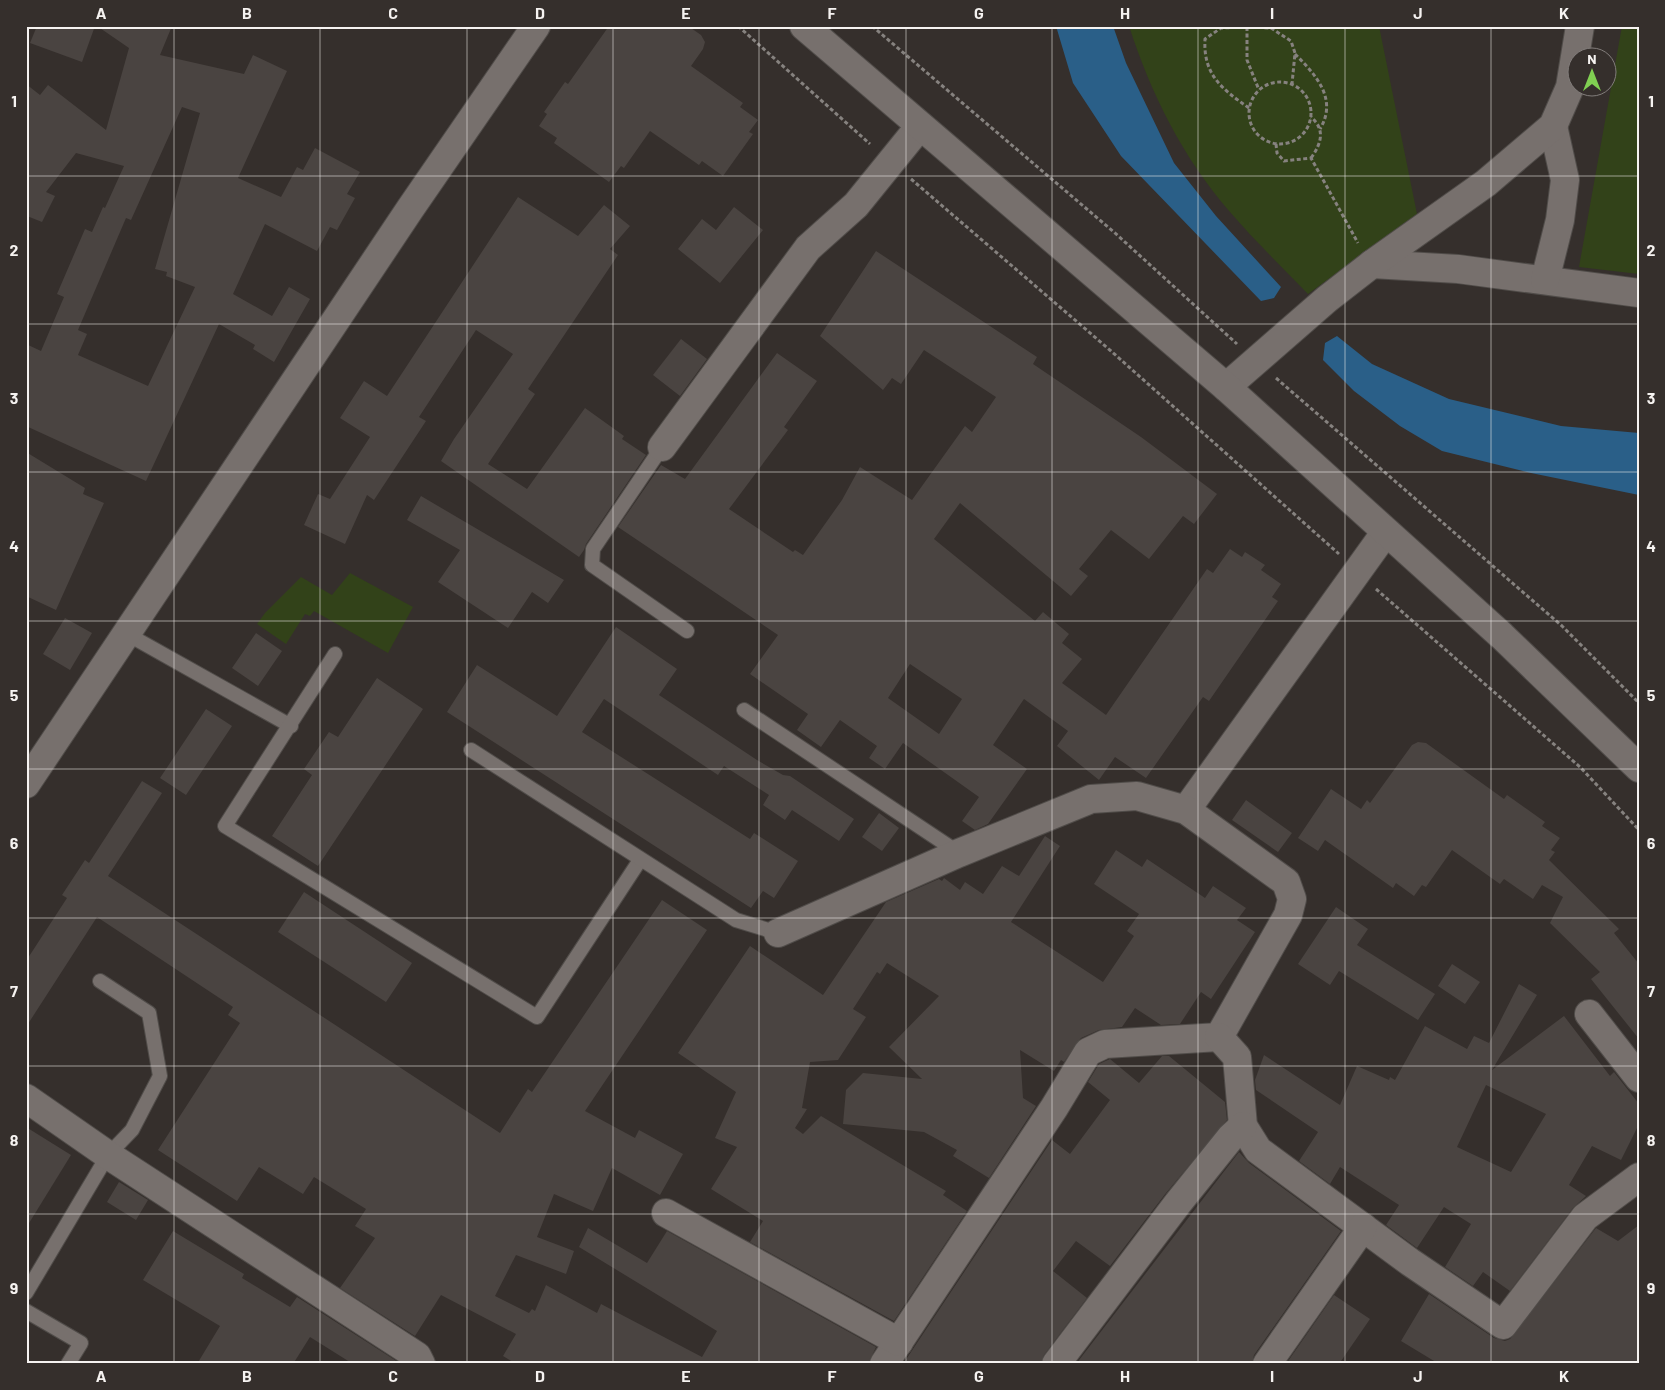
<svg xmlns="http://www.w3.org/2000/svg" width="1665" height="1390" font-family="Barlow,sans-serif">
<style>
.green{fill:#324219}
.water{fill:#2a5f88}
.building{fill:#4a4441;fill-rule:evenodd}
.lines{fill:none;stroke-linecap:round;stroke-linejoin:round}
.lane-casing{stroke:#504c49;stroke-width:16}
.street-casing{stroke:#504c49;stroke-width:30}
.secondary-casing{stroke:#504c49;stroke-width:30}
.path{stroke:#86827f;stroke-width:3;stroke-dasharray:4 2.5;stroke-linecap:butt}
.lane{stroke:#77706d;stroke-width:14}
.street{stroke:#77706d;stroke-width:28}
.secondary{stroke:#77706d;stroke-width:28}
.grid{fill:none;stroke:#f6f3f1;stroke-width:1;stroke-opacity:0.55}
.neatline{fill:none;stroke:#f6f3f1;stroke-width:2}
.grid-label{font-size:16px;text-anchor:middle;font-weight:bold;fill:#f6f3f1}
</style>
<rect width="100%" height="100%" fill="#352f2c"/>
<g class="green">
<path d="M 1129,26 L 1379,26 L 1417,214 L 1308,294 C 1282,267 1254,240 1230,212 C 1183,158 1151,94 1129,26 Z"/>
<path d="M 1622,26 L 1639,26 L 1639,274 L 1579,267 Z"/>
<path d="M 350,573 L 413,607 L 388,653 L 314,611 L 310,616 L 305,614 L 286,644 L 257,624 L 265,613 L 301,577 L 332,595 Z"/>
</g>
<g class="water">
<path d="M 1056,26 L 1113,26 L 1126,63 L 1174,163 L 1216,216 L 1281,287 L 1274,298 L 1261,301 L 1121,156 L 1073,83 Z"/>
<path d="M 1337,336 L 1372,364 L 1449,399 L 1561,426 L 1639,433 L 1639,495 L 1531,473 L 1442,451 L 1400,426 L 1354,391 L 1323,360 L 1325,343 Z"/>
</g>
<g class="building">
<path d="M 37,26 L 95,26 L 82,62 L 30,43 Z"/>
<path d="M 97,26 L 172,26 L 160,55 L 244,74 L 253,55 L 287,71 L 238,178 L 281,197 L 297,167 L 303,170 L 315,148 L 360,172 L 347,194 L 355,198 L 337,230 L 330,227 L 317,251 L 265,224 L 233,294 L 272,316 L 289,287 L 310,299 L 274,362 L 253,349 L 255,345 L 219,324 L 146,481 L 26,426 L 26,344 L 41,351 L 64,297 L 57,294 L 85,229 L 92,232 L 103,207 L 105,208 L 124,166 L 76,153 L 46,192 L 55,196 L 42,222 L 27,216 L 26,217 L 26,84 L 40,95 L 48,85 L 106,130 L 129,48 ZM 182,107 L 200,113 L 155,269 L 167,272 L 166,276 L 195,287 L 148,386 L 78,355 L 87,334 L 78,330 L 126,218 L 131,220 Z"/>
<path d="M 609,26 L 688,26 L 701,35 L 705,42 L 703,49 L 691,66 L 743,103 L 740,107 L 758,120 L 749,132 L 753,134 L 723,176 L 702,161 L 699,165 L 650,131 L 624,168 L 621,166 L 609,182 L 554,143 L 557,138 L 539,126 L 547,114 L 544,112 L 565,82 L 568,84 Z"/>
<path d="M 518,197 L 578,236 L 604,205 L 630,226 L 610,249 L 618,255 L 528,389 L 535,394 L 488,464 L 527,489 L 585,408 L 624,436 L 622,439 L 646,455 L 586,544 L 584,550 L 579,557 L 441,461 L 454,439 L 513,354 L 476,330 L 419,417 L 426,421 L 374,500 L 367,495 L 345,544 L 304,525 L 318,494 L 330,499 L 370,437 L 340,418 L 364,381 L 387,396 Z"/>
<path d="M 734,207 L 763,230 L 720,283 L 678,249 L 702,219 L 716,230 Z"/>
<path d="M 876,251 L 1037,357 L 1033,364 L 1141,437 L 1217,494 L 1194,524 L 1183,516 L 1149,559 L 1111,530 L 1079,569 L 1088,576 L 1071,596 L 960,503 L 934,539 L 1035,621 L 1043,612 L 1069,634 L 1062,643 L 1082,659 L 1062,683 L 1106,715 L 1207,569 L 1213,573 L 1230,549 L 1242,557 L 1245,552 L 1265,565 L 1261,570 L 1281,584 L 1272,597 L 1278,601 L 1209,701 L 1203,697 L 1146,778 L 1115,757 L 1099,780 L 1057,746 L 1068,731 L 1024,699 L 993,745 L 1027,769 L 988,824 L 975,830 L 962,821 L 979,797 L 903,743 L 885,769 L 869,758 L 877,746 L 840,720 L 821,747 L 797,730 L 808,714 L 750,674 L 778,635 L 618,527 L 661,465 L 685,479 L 777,353 L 817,381 L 784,427 L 788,430 L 729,509 L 793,552 L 795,550 L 803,555 L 842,500 L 860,467 L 912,500 L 965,426 L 972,432 L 996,397 L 924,350 L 901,384 L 892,378 L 883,390 L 820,336 ZM 910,664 L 962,699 L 939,734 L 888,698 Z"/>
<path d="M 681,339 L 707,359 L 680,396 L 653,375 Z"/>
<path d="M 26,452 L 85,488 L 83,494 L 104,503 L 56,610 L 26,596 Z"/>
<path d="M 421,496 L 564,580 L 548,603 L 532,592 L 508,628 L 438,582 L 460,550 L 407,520 Z"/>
<path d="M 65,618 L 92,633 L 70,670 L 43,654 Z"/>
<path d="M 616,627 L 677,669 L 659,695 L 757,760 L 783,775 L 790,776 L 854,819 L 839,841 L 792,810 L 785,820 L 763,805 L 769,795 L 724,766 L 718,775 L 604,699 L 582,732 L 750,839 L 754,833 L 798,861 L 774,898 L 763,891 L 751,908 L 447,712 L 477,665 L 557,716 Z"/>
<path d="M 256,633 L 282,651 L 258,686 L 232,668 Z"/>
<path d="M 377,678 L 423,709 L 318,866 L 272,836 L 312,775 L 304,769 L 329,732 L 338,737 Z"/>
<path d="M 206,709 L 232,726 L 186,795 L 160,778 Z"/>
<path d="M 1418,742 L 1426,743 L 1504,799 L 1507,795 L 1545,822 L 1542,826 L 1560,838 L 1551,850 L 1555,852 L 1549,860 L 1619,929 L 1614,933 L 1639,964 L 1639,1039 L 1591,979 L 1600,972 L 1550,923 L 1563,897 L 1542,885 L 1533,899 L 1504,879 L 1500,884 L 1452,850 L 1426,887 L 1422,885 L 1414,896 L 1396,883 L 1393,888 L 1325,840 L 1318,851 L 1298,838 L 1331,789 L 1361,809 L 1367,800 L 1370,803 L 1412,745 Z"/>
<path d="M 142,781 L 162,793 L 108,876 L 500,1133 L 528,1089 L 532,1092 L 662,900 L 707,930 L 585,1111 L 635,1138 L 639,1130 L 683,1154 L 660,1195 L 612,1168 L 593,1211 L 554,1194 L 537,1237 L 574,1251 L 566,1274 L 516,1255 L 495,1296 L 529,1313 L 532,1309 L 535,1311 L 546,1285 L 597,1313 L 601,1304 L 702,1357 L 717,1331 L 579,1247 L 588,1228 L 647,1263 L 667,1231 L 876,1347 L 868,1364 L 516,1364 L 503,1356 L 516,1334 L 441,1295 L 415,1336 L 340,1288 L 375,1238 L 355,1226 L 366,1209 L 314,1177 L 303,1194 L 259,1167 L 237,1201 L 158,1150 L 240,1023 L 228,1015 L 233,1007 L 97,917 L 26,1027 L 26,961 L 67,898 L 62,895 L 85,860 L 89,863 Z"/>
<path d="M 1246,800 L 1292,833 L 1278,852 L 1232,820 Z"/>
<path d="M 879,813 L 899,828 L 882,851 L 862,837 Z"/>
<path d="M 1045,836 L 1060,846 L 1011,922 L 1103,982 L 1134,936 L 1127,931 L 1139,914 L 1094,884 L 1116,850 L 1142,867 L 1147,859 L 1205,898 L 1213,886 L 1246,908 L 1237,920 L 1255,932 L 1211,999 L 1201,992 L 1180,1024 L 1161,1025 L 1135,1008 L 1122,1027 L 1099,1030 L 1081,1038 L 1064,1062 L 1061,1060 L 1054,1071 L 1020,1050 L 1023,1098 L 1036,1106 L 989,1178 L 953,1156 L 957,1150 L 924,1132 L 843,1124 L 846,1090 L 863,1073 L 922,1079 L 889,1047 L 939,996 L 887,963 L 880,974 L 877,972 L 853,1009 L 866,1017 L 838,1060 L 810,1062 L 802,1108 L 807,1109 L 795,1128 L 803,1134 L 821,1116 L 946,1191 L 943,1195 L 967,1211 L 894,1321 L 750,1242 L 763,1221 L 711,1189 L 737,1147 L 715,1138 L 736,1092 L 678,1053 L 750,946 L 823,995 L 886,902 L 939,879 L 942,881 L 944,878 L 960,890 L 965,882 L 983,894 L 1002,866 L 1019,876 Z"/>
<path d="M 304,892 L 412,963 L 386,1002 L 278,932 Z"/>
<path d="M 1336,907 L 1368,929 L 1357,945 L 1435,994 L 1418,1020 L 1339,971 L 1330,985 L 1298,964 Z"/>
<path d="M 1452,964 L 1480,982 L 1465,1004 L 1438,986 Z"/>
<path d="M 1519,984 L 1537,995 L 1492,1070 L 1564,1016 L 1610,1076 L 1614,1072 L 1639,1104 L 1639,1124 L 1621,1160 L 1592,1146 L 1569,1185 L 1586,1196 L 1573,1208 L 1510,1291 L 1483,1272 L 1473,1286 L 1445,1267 L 1471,1224 L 1444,1207 L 1417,1248 L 1386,1225 L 1399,1205 L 1340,1167 L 1330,1184 L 1299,1161 L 1318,1132 L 1256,1090 L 1255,1080 L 1264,1055 L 1340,1105 L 1357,1066 L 1389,1080 L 1390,1077 L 1395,1080 L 1425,1026 L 1467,1049 L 1474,1036 L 1489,1043 ZM 1486,1085 L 1546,1114 L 1511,1172 L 1457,1147 Z"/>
<path d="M 1162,1056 L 1169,1056 L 1225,1102 L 1227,1120 L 1166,1193 L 1110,1266 L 1076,1241 L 1053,1271 L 1087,1298 L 1044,1355 L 1041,1364 L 909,1364 L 905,1361 L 1052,1140 L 1070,1154 L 1110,1100 L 1088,1082 L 1099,1064 L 1110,1059 L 1139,1083 Z"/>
<path d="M 26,1127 L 71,1155 L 26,1228 Z"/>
<path d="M 1239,1152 L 1249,1163 L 1341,1231 L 1254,1355 L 1252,1364 L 1076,1364 Z"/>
<path d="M 119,1182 L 148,1200 L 136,1220 L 107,1202 Z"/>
<path d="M 1639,1225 L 1639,1364 L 1439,1364 L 1401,1341 L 1429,1294 L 1494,1338 L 1505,1341 L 1510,1339 L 1596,1228 L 1618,1241 Z"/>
<path d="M 173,1231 L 244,1274 L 242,1278 L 290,1307 L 297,1297 L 398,1362 L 353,1364 L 310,1337 L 293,1364 L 197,1364 L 220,1326 L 143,1280 Z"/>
<path d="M 1334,1295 L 1370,1319 L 1339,1364 L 1286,1364 Z"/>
</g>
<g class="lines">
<g class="lane-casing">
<g id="lane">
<path d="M 662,447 L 593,549 L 592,565 L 687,631"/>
<path d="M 127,634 L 291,726"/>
<path d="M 335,654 L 225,826 L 537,1017 L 640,860"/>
<path d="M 744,710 L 959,853"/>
<path d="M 471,750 L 736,920 L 778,933"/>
<path d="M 26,1293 L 108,1155 L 132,1130 L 160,1076 L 149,1013 L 100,981"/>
<path d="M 26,1311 L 81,1343 L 68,1364"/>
</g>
</g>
<g class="street-casing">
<g id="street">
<path d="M 1372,264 L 1458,269 L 1639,293"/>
<path d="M 1545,280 L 1560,220 L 1565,180 L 1553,126"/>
<path d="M 1226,387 L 1327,299 L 1372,264 L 1486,183 L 1553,126 L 1570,87 L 1580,26"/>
<path d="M 662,447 L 808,248 L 856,205 L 920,126"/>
<path d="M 1186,810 L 1385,533"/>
<path d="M 778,933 L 959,853 L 1091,799 L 1137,796 L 1186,810 L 1286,882 L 1292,899 L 1288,915 L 1219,1037 L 1105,1044 L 1088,1052 L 1054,1108 L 884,1364"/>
<path d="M 1589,1014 L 1639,1078"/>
<path d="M 1219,1037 L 1237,1057 L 1243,1126 L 1258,1150 L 1410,1262 L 1503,1325 L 1585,1217 L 1639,1177"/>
<path d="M 26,1098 L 108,1155 L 417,1356 L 421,1364"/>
<path d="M 666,1213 L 899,1342"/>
<path d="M 1056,1364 L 1178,1203 L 1231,1137 L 1243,1126"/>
<path d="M 1267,1364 L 1363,1227"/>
</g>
</g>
<g class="secondary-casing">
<g id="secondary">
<path d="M 804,26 L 1226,387 L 1502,636 L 1639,768"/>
<path d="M 26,784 L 410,209 L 536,26"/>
</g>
</g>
<g class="path">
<path d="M 738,26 L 870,144"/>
<path d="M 872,26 L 1115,233 L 1237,344"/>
<path d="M 1247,27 L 1247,60 L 1259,90"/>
<path d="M 1295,54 C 1316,75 1338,99 1320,129"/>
<circle cx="1280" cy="113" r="31"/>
<path d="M 1249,108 C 1222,89 1203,75 1205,39 L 1221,28 L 1247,27 L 1271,28 L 1291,41 L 1295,53 L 1292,84"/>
<path d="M 1276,144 L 1277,153 L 1284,161 L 1311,158 L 1358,243"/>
<path d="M 1311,158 C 1321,144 1326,130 1311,117"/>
<path d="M 911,179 L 1111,351 L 1339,554"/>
<path d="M 1276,378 L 1562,626 L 1639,703"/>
<path d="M 1376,589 L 1580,767 L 1639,830"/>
</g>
<use href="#lane" class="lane"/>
<use href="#street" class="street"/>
<use href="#secondary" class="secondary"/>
</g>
<path class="grid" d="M 174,26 L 174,1364M 320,26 L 320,1364M 467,26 L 467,1364M 613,26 L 613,1364M 759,26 L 759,1364M 906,26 L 906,1364M 1052,26 L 1052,1364M 1198,26 L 1198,1364M 1345,26 L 1345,1364M 1491,26 L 1491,1364M 26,176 L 1639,176M 26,324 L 1639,324M 26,472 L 1639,472M 26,621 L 1639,621M 26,769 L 1639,769M 26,918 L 1639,918M 26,1066 L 1639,1066M 26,1214 L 1639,1214"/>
<rect width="1665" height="1390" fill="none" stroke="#352f2c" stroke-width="55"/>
<g transform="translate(1592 72)"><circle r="24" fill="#352f2c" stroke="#827d7b"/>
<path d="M0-4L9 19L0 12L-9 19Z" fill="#80d052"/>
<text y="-8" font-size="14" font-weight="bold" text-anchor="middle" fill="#f6f3f1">N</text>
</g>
<rect x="28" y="28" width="1610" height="1334" class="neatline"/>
<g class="grid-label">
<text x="101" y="19">A</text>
<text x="247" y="19">B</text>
<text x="393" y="19">C</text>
<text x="540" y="19">D</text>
<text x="686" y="19">E</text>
<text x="832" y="19">F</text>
<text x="979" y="19">G</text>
<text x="1125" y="19">H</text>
<text x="1272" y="19">I</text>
<text x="1418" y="19">J</text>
<text x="1564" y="19">K</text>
<text x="14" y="107">1</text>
<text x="1651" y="107">1</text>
<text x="14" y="256">2</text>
<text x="1651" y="256">2</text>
<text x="14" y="404">3</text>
<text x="1651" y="404">3</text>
<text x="14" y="552">4</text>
<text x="1651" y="552">4</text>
<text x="14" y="701">5</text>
<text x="1651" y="701">5</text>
<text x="14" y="849">6</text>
<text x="1651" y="849">6</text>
<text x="14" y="997">7</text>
<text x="1651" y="997">7</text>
<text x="14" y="1146">8</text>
<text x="1651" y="1146">8</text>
<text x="14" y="1294">9</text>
<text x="1651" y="1294">9</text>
<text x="101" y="1382">A</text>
<text x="247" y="1382">B</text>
<text x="393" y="1382">C</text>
<text x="540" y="1382">D</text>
<text x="686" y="1382">E</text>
<text x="832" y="1382">F</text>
<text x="979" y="1382">G</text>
<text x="1125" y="1382">H</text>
<text x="1272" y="1382">I</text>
<text x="1418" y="1382">J</text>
<text x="1564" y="1382">K</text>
</g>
</svg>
